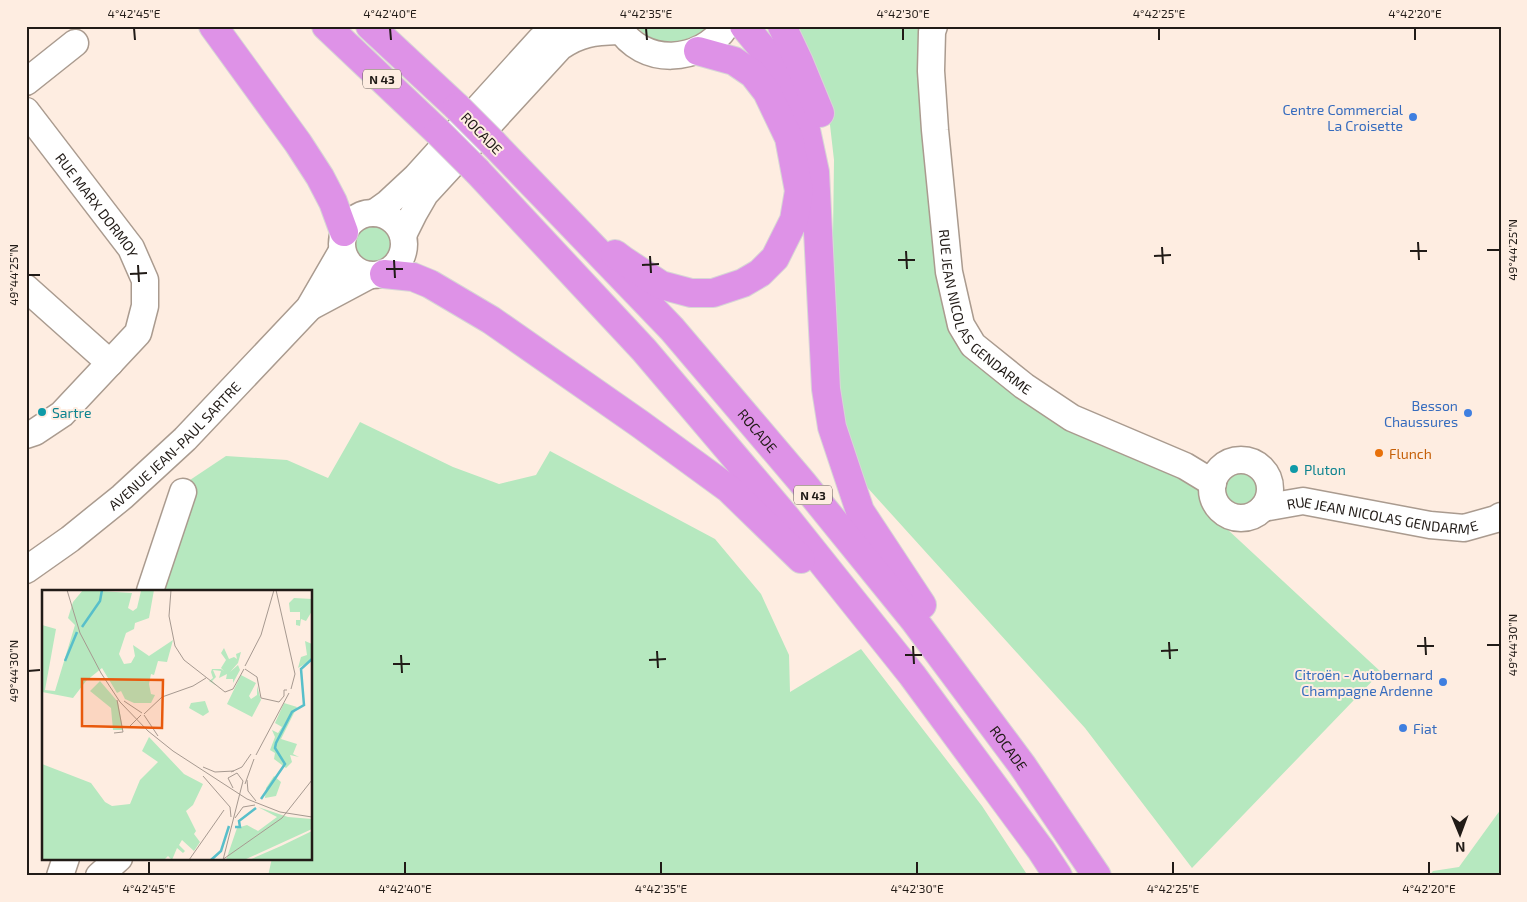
<svg xmlns="http://www.w3.org/2000/svg" width="1527" height="902" font-family="'Exo 2',sans-serif">
<style>
.green{fill:#b6e8bf}
.lines{fill:none;stroke-linecap:round;stroke-linejoin:round}
.minor-casing{stroke:#aa9b8f;stroke-width:29}
.highway-casing{stroke:#d7d6d5;stroke-width:30}
.minor{stroke:#fff;stroke-width:26}
.highway{stroke:#de92e7;stroke-width:28}
.highway-bridge-casing{stroke:#d7d6d5;stroke-width:30;stroke-linecap:butt}
.highway-bridge{stroke:#de92e7;stroke-width:28}
.ticks{fill:none;stroke:#211b17;stroke-width:2}
.shop-dot{fill:#3f7fe0;stroke:#feede1;stroke-width:2}
.culture-dot{fill:#0f9aa8;stroke:#feede1;stroke-width:2}
.food-dot{fill:#e8710a;stroke:#feede1;stroke-width:2}
.labels{text-anchor:middle;dominant-baseline:central;stroke-width:4;stroke-linejoin:round;paint-order:stroke}
.shield{fill:#feede1;stroke:#635a54;stroke-width:1}
.shield-label{font-size:12px;font-weight:bold;fill:#211b17}
.shop-label{font-size:14px;fill:#366cbe;stroke:#feede1;text-anchor:end}
.street-label{font-size:14px;fill:#211b17;stroke:#feede1}
.culture-label{font-size:14px;fill:#0d838f;stroke:#feede1;text-anchor:start}
.food-label{font-size:14px;fill:#c56008;stroke:#feede1;text-anchor:start}
.inset-river{fill:none;stroke:#58bfca;stroke-width:2.5}
.inset-road{fill:none;stroke:#a69990;stroke-width:1}
.view{fill:#e8590c;fill-opacity:0.15;stroke:#e8590c;stroke-width:2.5}
.inset-edge{fill:none;stroke:#211b17;stroke-width:2.5}
.neatline{fill:none;stroke:#211b17;stroke-width:2}
.ticks-label{font-size:12px;text-anchor:middle;fill:#211b17}
</style>
<rect width="100%" height="100%" fill="#feede1"/>
<g class="green">
<path d="M 636,26 L 708,26 C 688,45 656,49 636,26 Z"/>
<path d="M 787,26 L 924,26 L 974,362 L 1044,415 L 1062,424 L 1179,474 L 1201,490 L 1213,516 L 1381,672 L 1192,868 L 1085,728 L 856,475 L 839,426 L 833,236 L 834,160 L 830,125 L 819,92 Z"/>
<circle cx="372" cy="244" r="20"/>
<path d="M 360,422 L 453,467 L 499,484 L 536,475 L 550,451 L 715,539 L 761,594 L 789,655 L 790,692 L 861,649 L 982,806 L 1028,876 L 268,876 L 272,858 L 311,858 L 311,591 L 148,591 L 187,482 L 226,456 L 287,460 L 328,478 Z"/>
<circle cx="1240" cy="489" r="18"/>
<path d="M 1501,809 L 1501,876 L 1429,876 L 1433,871 L 1459,867 Z"/>
</g>
<g class="lines">
<g class="minor-casing">
<g id="minor">
<path d="M 618,26 C 642,67 701,64 726,26"/>
<path id="s1" d="M 934,26 L 932,32 L 931,71 L 935,130 L 949,272 L 961,325 L 973,345 L 1024,386 L 1072,418 L 1185,466 L 1213,483"/>
<path d="M 26,82 L 75,43"/>
<path id="s2" d="M 26,111 L 131,248 L 145,280 L 145,306 L 138,333 L 62,414 L 35,432 L 26,435"/>
<circle cx="373" cy="244" r="31"/>
<path d="M 374,213 L 388,203 L 416,177 L 541,39 L 557,26"/>
<path d="M 403,235 L 414,213 L 425,194 L 560,47 C 581,32 596,32 621,31"/>
<path d="M 26,288 L 110,363"/>
<path d="M 310,307 L 370,275"/>
<circle cx="1241" cy="489" r="29"/>
<path id="s3" d="M 1263,508 L 1303,501 L 1430,525 L 1464,528 L 1496,519 L 1501,516"/>
<path id="s4" d="M 26,570 L 70,539 L 122,497 L 185,439 L 309,308 L 342,251"/>
<path d="M 150,591 L 183,492"/>
<path d="M 60,876 L 66,858"/>
<path d="M 99,876 L 119,858"/>
</g>
</g>
<g class="highway-casing">
<g id="highway">
<path d="M 213,26 L 298,143 L 320,177 L 333,202 L 344,232"/>
<path d="M 326,26 L 438,132"/>
<path d="M 370,26 L 457,107"/>
<path d="M 744,26 L 767,54 L 791,90 L 806,130 L 815,172 L 826,389 L 832,427 L 860,511 L 922,605"/>
<path d="M 782,26 L 799,62 L 820,113"/>
<path id="s5" d="M 493,143 L 672,329 L 802,482 L 914,620 L 1022,765 L 1097,876"/>
<path d="M 477,171 L 644,350 L 785,516 L 912,675 L 1041,850 L 1058,876"/>
<path d="M 615,254 L 623,260 L 661,285 L 691,293 L 713,293 L 743,283 L 760,273 L 775,258 L 794,220 L 799,191 L 789,138 L 767,92 L 753,74 L 734,61 L 698,51"/>
<path d="M 384,274 L 413,277 L 430,284 L 491,320 L 640,424 L 729,489 L 801,559"/>
</g>
</g>
<use href="#minor" class="minor"/>
<use href="#highway" class="highway"/>
<g class="highway-bridge-casing">
<g id="highway-bridge">
<path d="M 457,107 L 493,143"/>
<path d="M 438,132 L 477,171"/>
</g>
</g>
<use href="#highway-bridge" class="highway-bridge"/>
</g>
<path class="ticks" d="M 134,28 L 135,40M 390,28 L 391,40M 646,28 L 647,40M 903,28 L 903,40M 1159,28 L 1159,40M 1415,28 L 1415,40M 1418,242 L 1419,260M 1162,247 L 1163,264M 1487,250 L 1500,250M 906,251 L 907,269M 1410,251 L 1427,251M 650,256 L 651,273M 1154,256 L 1171,255M 394,260 L 395,278M 898,260 L 915,260M 138,265 L 139,282M 642,265 L 659,264M 386,269 L 403,269M 130,274 L 147,273M 28,275 L 40,275M 1425,637 L 1426,655M 1169,642 L 1170,659M 1487,645 L 1500,645M 913,646 L 914,664M 1417,646 L 1434,646M 657,651 L 658,668M 1161,651 L 1178,650M 401,655 L 402,673M 905,655 L 922,655M 649,660 L 666,659M 393,664 L 410,664M 28,671 L 40,670M 149,862 L 149,874M 405,862 L 405,874M 661,862 L 661,874M 917,862 L 917,874M 1173,862 L 1173,874M 1429,862 L 1429,874"/>
<g class="shop-dot">
<circle cx="1413" cy="117" r="5"/>
<circle cx="1468" cy="413" r="5"/>
<circle cx="1443" cy="682" r="5"/>
<circle cx="1403" cy="728" r="5"/>
</g>
<g class="culture-dot">
<circle cx="42" cy="412" r="5"/>
<circle cx="1294" cy="469" r="5"/>
</g>
<circle class="food-dot" cx="1379" cy="453" r="5"/>
<g class="labels">
<g class="shield">
<rect x="363" y="69.5" width="38" height="19" rx="4"/>
<rect x="794" y="485.5" width="38" height="19" rx="4"/>
</g>
<g class="shield-label">
<text x="382" y="79">N 43</text>
<text x="813" y="495">N 43</text>
</g>
<g class="shop-label">
<text x="1403" y="109">Centre Commercial<tspan x="1403" dy="16">La Croisette</tspan></text>
<text x="1458" y="405">Besson<tspan x="1458" dy="16">Chaussures</tspan></text>
<text x="1433" y="674">Citroën - Autobernard<tspan x="1433" dy="16">Champagne Ardenne</tspan></text>
<text x="1413" y="728" text-anchor="start">Fiat</text>
</g>
<g class="street-label">
<text transform="translate(482 133) rotate(46)">ROCADE</text>
<text stroke="none"><textPath href="#s2" startOffset="118">RUE MARX DORMOY</textPath></text>
<text stroke="none"><textPath href="#s1" startOffset="301">RUE JEAN NICOLAS GENDARME</textPath></text>
<text stroke="none"><textPath href="#s5" startOffset="391">ROCADE</textPath></text>
<text stroke="none"><textPath href="#s4" startOffset="194">AVENUE JEAN-PAUL SARTRE</textPath></text>
<text stroke="none"><textPath href="#s3" startOffset="121">RUE JEAN NICOLAS GENDARME</textPath></text>
<text stroke="none"><textPath href="#s5" startOffset="796">ROCADE</textPath></text>
</g>
<g class="culture-label">
<text x="52" y="412">Sartre</text>
<text x="1304" y="469">Pluton</text>
</g>
<g class="food-label">
<text x="1389" y="453">Flunch</text>
</g>
</g>
<g transform="translate(42 590)">
<rect width="270" height="270" fill="#feede1"/>
<path d="M 41,0 L 90,3 L 86,18 L 91,21 L 95,18 L 99,1 L 112,0 L 107,28 L 93,33 L 92,39 L 84,43 L 77,64 L 82,74 L 89,73 L 93,66 L 91,55 L 107,66 L 131,50 L 125,72 L 116,71 L 112,85 L 109,84 L 107,94 L 109,104 L 113,105 L 109,113 L 92,113 L 83,109 L 79,101 L 75,103 L 60,78 L 44,91 L 31,108 L 0,102 L 0,35 L 14,39 L 3,100 L 13,101 L 33,35 L 26,28 L 31,12 ZM 252,8 L 270,9 L 270,21 L 264,31 L 259,29 L 258,36 L 254,35 L 254,30 L 258,30 L 258,22 L 248,22 L 247,13 ZM 263,51 L 270,54 L 270,70 L 256,78 L 259,67 L 265,65 ZM 182,58 L 187,69 L 192,67 L 195,69 L 194,64 L 199,62 L 196,73 L 188,82 L 196,75 L 198,80 L 191,93 L 191,89 L 184,89 L 185,84 L 177,88 L 179,81 L 171,80 L 174,87 L 170,91 L 175,96 L 167,91 L 171,88 L 169,82 L 170,79 L 179,79 L 182,81 L 179,78 L 184,70 L 179,63 ZM 199,85 L 214,93 L 207,106 L 209,109 L 215,105 L 215,96 L 219,110 L 210,127 L 185,114 ZM 58,91 L 76,112 L 81,140 L 71,140 L 69,118 L 48,101 ZM 163,111 L 167,122 L 161,126 L 147,118 L 149,113 ZM 242,113 L 255,117 L 239,149 L 255,154 L 251,164 L 257,167 L 248,165 L 250,172 L 244,178 L 232,169 L 233,163 L 228,160 L 233,147 L 230,140 L 236,143 L 240,137 L 233,133 ZM 107,147 L 142,184 L 161,194 L 151,215 L 144,221 L 154,241 L 152,244 L 158,252 L 152,261 L 140,250 L 137,255 L 143,261 L 141,263 L 135,258 L 130,270 L 126,266 L 122,270 L 0,270 L 0,174 L 49,193 L 63,212 L 70,216 L 88,214 L 98,190 L 116,172 L 100,161 ZM 232,186 L 239,192 L 234,206 L 223,208 L 224,198 ZM 216,217 L 246,227 L 270,229 L 270,239 L 202,270 L 184,270 L 195,238 L 205,235 L 216,241 L 235,227 ZM 270,241 L 270,270 L 207,270 L 239,256 Z" fill="#b6e8bf"/>
<path class="inset-river" d="M 40,37 L 58,11 L 60,0M 23,71 L 35,42M 219,209 L 243,174 L 233,158 L 234,153 L 250,122 L 262,115 L 259,79 L 270,69M 193,237 L 198,237 L 197,231 L 214,218M 169,270 L 179,261 L 187,236"/>
<path class="inset-road" d="M 25,0 L 38,43 L 59,83 L 78,112 L 106,141 L 131,161 L 205,209 L 238,222 L 270,227M 129,0 L 127,26 L 133,56 L 142,70 L 183,102 L 191,99 L 202,79M 234,0 L 253,84 L 249,99M 203,76 L 219,45 L 232,0M 203,79 L 215,87 L 219,108 L 237,112 L 242,106 L 242,100 L 245,100M 82,111 L 100,123M 102,124 L 120,107 L 151,96 L 164,88M 102,125 L 116,146M 88,136 L 99,125M 72,143 L 81,142 L 75,110M 214,165 L 247,103M 161,177 L 173,182 L 192,181M 189,182 L 200,177 L 209,164M 161,186 L 188,217 L 189,227M 205,190 L 206,201 L 214,211M 203,194 L 212,169M 193,228 L 201,217 L 213,215M 147,270 L 182,220M 180,270 L 240,228 L 270,190M 181,270 L 201,191 L 195,183 L 186,188 L 191,198"/>
<path class="view" d="M 40,89 L 121,90 L 120,138 L 40,136 Z"/>
<rect width="270" height="270" class="inset-edge"/>
</g>
<rect width="1527" height="902" fill="none" stroke="#feede1" stroke-width="55"/>
<g transform="translate(1460 834) rotate(179)" stroke="#feede1" stroke-width="4" paint-order="stroke">
<path d="M0-4L9 19L0 12L-9 19Z" fill="#211b17"/>
<text y="-8" font-size="14" font-weight="bold" text-anchor="middle" fill="#211b17">N</text>
</g>
<rect x="28" y="28" width="1472" height="846" class="neatline"/>
<g class="ticks-label">
<text x="134" y="18">4°42'45"E</text>
<text x="390" y="18">4°42'40"E</text>
<text x="646" y="18">4°42'35"E</text>
<text x="903" y="18">4°42'30"E</text>
<text x="1159" y="18">4°42'25"E</text>
<text x="1415" y="18">4°42'20"E</text>
<text transform="translate(1513 250) rotate(-90)" y="4">49°44'25"N</text>
<text transform="translate(14 275) rotate(-90)" y="4">49°44'25"N</text>
<text transform="translate(1513 645) rotate(-90)" y="4">49°44'30"N</text>
<text transform="translate(14 671) rotate(-90)" y="4">49°44'30"N</text>
<text x="149" y="893">4°42'45"E</text>
<text x="405" y="893">4°42'40"E</text>
<text x="661" y="893">4°42'35"E</text>
<text x="917" y="893">4°42'30"E</text>
<text x="1173" y="893">4°42'25"E</text>
<text x="1429" y="893">4°42'20"E</text>
</g>
</svg>
